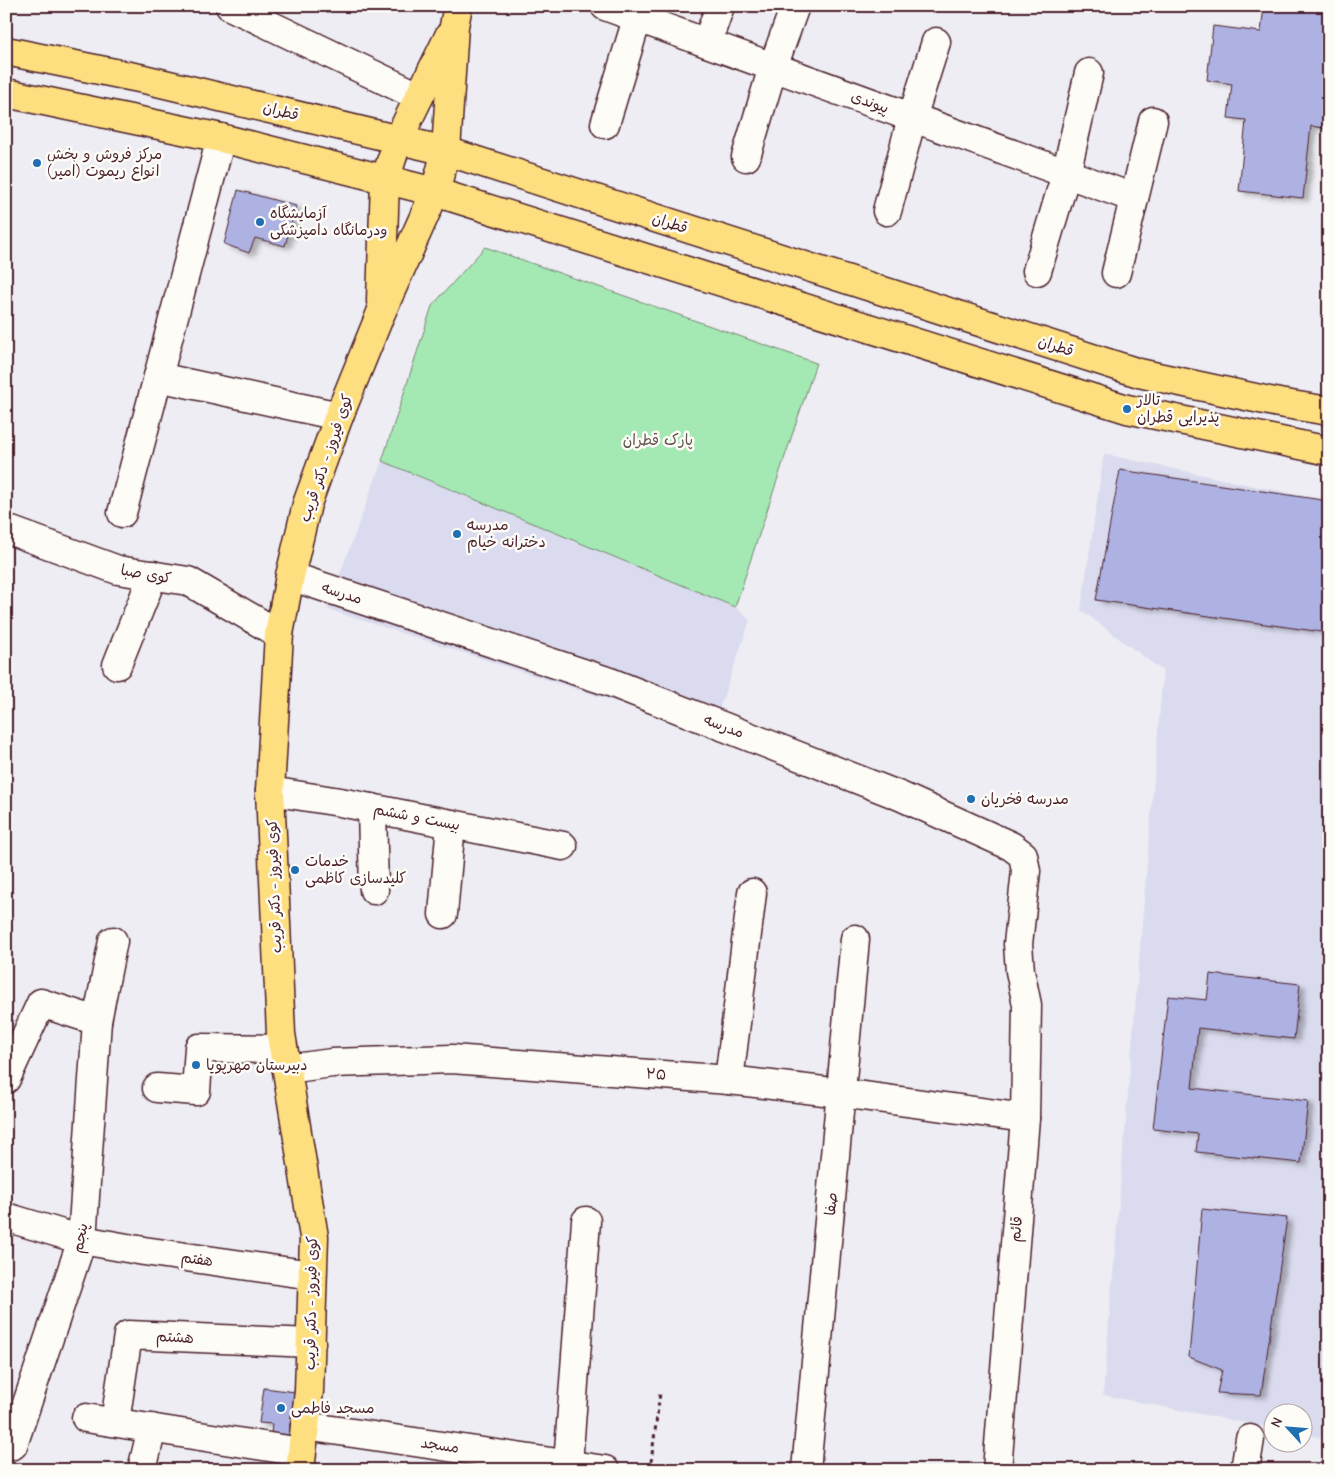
<svg xmlns="http://www.w3.org/2000/svg" width="1335" height="1476" font-family="'Comic Neue','Playpen Sans Arabic',sans-serif">
<style>
.built{fill:#dadbee}
.green{fill:#a4e9b4;stroke:#778470}
.building{fill:#adb2e3;stroke:#4a1f2b;filter:url(#shadow)}
.lines{fill:none;stroke-linecap:round;stroke-linejoin:round}
.minor-casing{stroke:#4a1f2b;stroke-width:31}
.major-casing{stroke:#4a1f2b;stroke-width:31}
.path{stroke:#4a1f2b;stroke-width:3;stroke-dasharray:4 4;stroke-linecap:butt}
.minor{stroke:#fdfcf7;stroke-width:28}
.major{stroke:#fedf80;stroke-width:28}
.poi-dot{fill:#1f6fb2;stroke:#fdfcf7;stroke-width:2}
.labels{text-anchor:middle;dominant-baseline:central;stroke-width:5;stroke-linejoin:round;paint-order:stroke}
.street-label{font-size:15px;fill:#4a1f2b;stroke:#fdfcf7}
.poi-label{font-size:15px;fill:#4a1f2b;stroke:#fdfcf7;text-anchor:start}
.park-label{font-size:15px;fill:#60524d;stroke:#fdfcf7}
</style>
<defs>
<filter id="shadow"><feDropShadow dx="5.5" dy="3" stdDeviation="2.5" flood-color="#0004"/></filter>
</defs>
<rect width="100%" height="100%" fill="#ededf3"/>
<filter id="ink" filterUnits="userSpaceOnUse"><feTurbulence type="fractalNoise" baseFrequency=".02" numOctaves="2"/><feDisplacementMap in="SourceGraphic" scale="10" xChannelSelector="R" yChannelSelector="G"/><feConvolveMatrix kernelMatrix="1 2 1 2 8 2 1 2 1" color-interpolation-filters="sRGB"/></filter>
<g filter="url(#ink)">
<g class="built">
<path d="M 1104,454 L 1329,502 L 1329,1439 L 1303,1434 L 1302,1414 L 1272,1414 L 1272,1428 L 1103,1395 L 1163,671 L 1081,610 Z"/>
<path d="M 382,461 L 735,607 L 750,620 L 713,727 L 704,730 L 327,609 Z"/>
</g>
<path class="green" d="M 485,247 L 816,363 L 735,607 L 382,461 L 432,306 Z"/>
<g class="building">
<path d="M 1264,6 L 1329,6 L 1329,129 L 1311,126 L 1303,198 L 1239,191 L 1246,120 L 1228,118 L 1232,84 L 1207,80 L 1213,26 L 1261,32 Z"/>
<path d="M 238,190 L 296,206 L 285,246 L 255,238 L 249,253 L 224,244 Z"/>
<path d="M 1120,470 L 1329,501 L 1329,633 L 1096,600 Z"/>
<path d="M 1210,974 L 1300,984 L 1294,1039 L 1198,1028 L 1192,1088 L 1308,1101 L 1301,1163 L 1196,1152 L 1198,1134 L 1153,1129 L 1168,996 L 1207,1000 Z"/>
<path d="M 1202,1209 L 1287,1218 L 1261,1395 L 1217,1393 L 1222,1370 L 1189,1357 Z"/>
<path d="M 264,1388 L 303,1393 L 296,1447 L 270,1443 L 272,1424 L 259,1423 Z"/>
</g>
<g class="lines">
<g class="minor-casing">
<g id="minor">
<path d="M 230,6 L 418,96"/>
<path d="M 605,6 L 1134,198"/>
<path d="M 707,43 L 720,6"/>
<path d="M 605,124 L 641,6"/>
<path d="M 746,157 L 773,67 L 795,6"/>
<path d="M 887,211 L 912,118 L 936,42"/>
<path d="M 1037,271 L 1066,174 L 1089,73"/>
<path d="M 1116,273 L 1153,121"/>
<path d="M 158,377 L 339,416"/>
<path d="M 122,513 L 221,138"/>
<path d="M 6,529 L 118,570 L 188,581 L 279,634"/>
<path d="M 290,576 L 610,682 L 900,796 L 1011,846 L 1023,855 L 1026,871 L 1018,944 L 1020,971 L 1027,1005 L 1025,1118 L 997,1470"/>
<path d="M 117,665 L 153,575"/>
<path d="M 270,791 L 340,802 L 563,846"/>
<path d="M 372,808 L 374,890"/>
<path d="M 443,914 L 451,824"/>
<path d="M 287,1069 L 332,1063 L 452,1059 L 729,1080 L 841,1093 L 1025,1118"/>
<path d="M 6,1079 L 41,1003 L 97,1021"/>
<path d="M 729,1080 L 752,893"/>
<path d="M 157,1088 L 196,1091 L 199,1048 L 283,1049"/>
<path d="M 6,1217 L 82,1240 L 144,1251 L 312,1275"/>
<path d="M 86,1418 L 301,1452"/>
<path d="M 115,1422 L 128,1335 L 311,1343"/>
<path d="M 305,1426 L 605,1470"/>
<path d="M 13,1445 L 82,1240 L 97,1021 L 113,941"/>
<path d="M 568,1464 L 586,1221"/>
<path d="M 142,1470 L 152,1428"/>
<path d="M 806,1470 L 855,939"/>
<path d="M 1245,1470 L 1250,1439"/>
</g>
</g>
<g class="major-casing">
<g id="major">
<path d="M 6,51 L 144,79 L 446,151 L 1139,373 L 1279,403 L 1329,411"/>
<path d="M 6,93 L 221,138 L 435,192 L 1127,409 L 1329,451"/>
<path d="M 381,301 L 385,180 L 398,140 L 449,36"/>
<path d="M 300,1470 L 309,1391 L 314,1237 L 281,1034 L 270,791 L 279,634 L 290,576 L 307,504 L 339,416 L 380,315 L 435,192 L 446,151 L 454,26 L 458,6"/>
</g>
</g>
<path class="path" d="M 650,1470 L 660,1393"/>
<use href="#minor" class="minor"/>
<use href="#major" class="major"/>
</g>
</g>
<g class="poi-dot">
<circle cx="37" cy="163" r="5"/>
<circle cx="260" cy="222" r="5"/>
<circle cx="1127" cy="409" r="5"/>
<circle cx="457" cy="534" r="5"/>
<circle cx="971" cy="799" r="5"/>
<circle cx="295" cy="870" r="5"/>
<circle cx="196" cy="1065" r="5"/>
<circle cx="281" cy="1408" r="5"/>
</g>
<g class="labels">
<g class="street-label">
<text transform="translate(870 102) rotate(20)">پیوندی</text>
<text transform="translate(281 111) rotate(14)">قطران</text>
<text transform="translate(670 223) rotate(18)">قطران</text>
<text transform="translate(1056 346) rotate(18)">قطران</text>
<text transform="translate(326 458) rotate(-71)">کوی فیروز - دکتر قریب</text>
<text transform="translate(146 574) rotate(10)">کوی صبا</text>
<text transform="translate(342 593) rotate(18)">مدرسه</text>
<text transform="translate(724 726) rotate(21)">مدرسه</text>
<text transform="translate(417 817) rotate(11)">بیست و ششم</text>
<text transform="translate(274 886) rotate(-92)">کوی فیروز - دکتر قریب</text>
<text transform="translate(656 1074) rotate(4)">۲۵</text>
<text transform="translate(831 1204) rotate(-85)">صفا</text>
<text transform="translate(1016 1229) rotate(-85)">قائم</text>
<text transform="translate(80 1238) rotate(-79)">پنجم</text>
<text transform="translate(197 1259) rotate(8)">هفتم</text>
<text transform="translate(311 1303) rotate(-89)">کوی فیروز - دکتر قریب</text>
<text transform="translate(175 1337) rotate(3)">هشتم</text>
<text transform="translate(440 1445) rotate(8)">مسجد</text>
</g>
<g class="poi-label">
<text x="47" y="154">مرکز فروش و پخش<tspan x="47" dy="17">انواع ریموت (امیر)</tspan></text>
<text x="270" y="213">آزمایشگاه<tspan x="270" dy="17">ودرمانگاه دامپزشکی</tspan></text>
<text x="1137" y="400">تالار<tspan x="1137" dy="17">پذیرایی قطران</tspan></text>
<text x="467" y="525">مدرسه<tspan x="467" dy="17">دخترانه خیام</tspan></text>
<text x="981" y="799">مدرسه فخریان</text>
<text x="305" y="861">خدمات<tspan x="305" dy="17">کلیدسازی کاظمی</tspan></text>
<text x="206" y="1065">دبیرستان مهرپویا</text>
<text x="291" y="1408">مسجد فاطمی</text>
</g>
<g class="park-label">
<text x="658" y="440">پارک قطران</text>
</g>
</g>
<rect width="1335" height="1476" fill="none" stroke="#fdfcf7" stroke-width="25"/>
<rect x="12" y="12" width="1310" height="1451" fill="none" stroke="#4a1f2b" stroke-width="2" filter="url(#ink)"/>
<g transform="translate(1288 1428) rotate(296)"><circle r="24" fill="#fdfcf7" stroke="#b5a4a5"/>
<path d="M0-4L9 19L0 12L-9 19Z" fill="#1f6fb2"/>
<text y="-8" font-size="14" font-weight="bold" text-anchor="middle" fill="#4a1f2b">N</text>
</g>
</svg>
